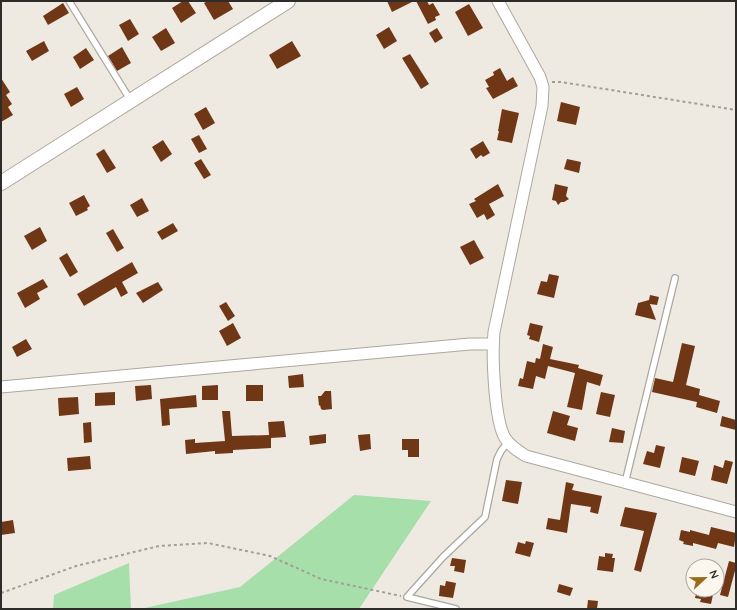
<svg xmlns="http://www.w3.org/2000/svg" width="737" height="610" font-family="Quicksand,sans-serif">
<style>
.green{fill:#a7dfab}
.building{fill:#703717}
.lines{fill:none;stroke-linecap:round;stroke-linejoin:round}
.service-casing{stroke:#aca79e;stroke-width:8}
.minor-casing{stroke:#aca79e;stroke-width:13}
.tertiary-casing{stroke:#aca79e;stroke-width:16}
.path{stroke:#a19d97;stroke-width:2;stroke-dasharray:3 3;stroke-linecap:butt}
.service{stroke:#fff;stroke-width:5.5}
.minor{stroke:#fff;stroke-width:11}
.tertiary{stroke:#fff;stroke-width:14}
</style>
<rect width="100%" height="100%" fill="#efeae1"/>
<g class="green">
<path d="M 354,495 L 431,501 L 359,609 L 140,609 L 240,587 Z"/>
<path d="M 129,563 L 131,609 L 53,609 L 54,595 Z"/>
</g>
<g class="building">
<path d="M 183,1 L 188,1 L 196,13 L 181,23 L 172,8 Z"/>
<path d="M 208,1 L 228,1 L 233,9 L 214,20 L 204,3 Z"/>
<path d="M 387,1 L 414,1 L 392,12 Z"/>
<path d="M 416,1 L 427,1 L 429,5 L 433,3 L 440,15 L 435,17 L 436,20 L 428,24 Z"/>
<path d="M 63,3 L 69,13 L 48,25 L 43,16 Z"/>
<path d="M 469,4 L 483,28 L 468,36 L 455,12 Z"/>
<path d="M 130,19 L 139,34 L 128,41 L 119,25 Z"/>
<path d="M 389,27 L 397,41 L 384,49 L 376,35 Z"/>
<path d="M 166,28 L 175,43 L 161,51 L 152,37 Z"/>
<path d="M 437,28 L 443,38 L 435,43 L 429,33 Z"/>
<path d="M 44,41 L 49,51 L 32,61 L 26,51 Z"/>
<path d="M 292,41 L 301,56 L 277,69 L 269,55 Z"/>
<path d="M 122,47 L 131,63 L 117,71 L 108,56 Z"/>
<path d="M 86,48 L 94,60 L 80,69 L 73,57 Z"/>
<path d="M 410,54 L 429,84 L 421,89 L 402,58 Z"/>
<path d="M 500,68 L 507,81 L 513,77 L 518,86 L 493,99 L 486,88 L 489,87 L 485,80 L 494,75 L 493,72 Z"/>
<path d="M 1,78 L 10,92 L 6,95 L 12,104 L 8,107 L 13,115 L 1,122 Z"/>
<path d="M 77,87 L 84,99 L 71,107 L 64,94 Z"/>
<path d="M 561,102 L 580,107 L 576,125 L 557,121 Z"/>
<path d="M 206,107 L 215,123 L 203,130 L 194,114 Z"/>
<path d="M 502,109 L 519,113 L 512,143 L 497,140 L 499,131 L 498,131 Z"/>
<path d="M 199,135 L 207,149 L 199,153 L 191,139 Z"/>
<path d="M 163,140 L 172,154 L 161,162 L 152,147 Z"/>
<path d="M 483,141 L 490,153 L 483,157 L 481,155 L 476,159 L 470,149 Z"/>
<path d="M 104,149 L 116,168 L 107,173 L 96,154 Z"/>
<path d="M 201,159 L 211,175 L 204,179 L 194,163 Z"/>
<path d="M 567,159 L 581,162 L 579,173 L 564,169 Z"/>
<path d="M 498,184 L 504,196 L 489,204 L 495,215 L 487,220 L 484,214 L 477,218 L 469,204 L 476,201 L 474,199 Z"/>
<path d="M 555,184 L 568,187 L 566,196 L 569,199 L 564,202 L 561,202 L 558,205 L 556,201 L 552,200 Z"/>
<path d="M 84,195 L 90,206 L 87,208 L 88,210 L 76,216 L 69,203 Z"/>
<path d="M 142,198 L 149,211 L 137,217 L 130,205 Z"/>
<path d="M 173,223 L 178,231 L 162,240 L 157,232 Z"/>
<path d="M 40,227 L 47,241 L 32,250 L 24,236 Z"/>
<path d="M 113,229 L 124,248 L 117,252 L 106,233 Z"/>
<path d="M 474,240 L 484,258 L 470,265 L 460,247 Z"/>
<path d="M 67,253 L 78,272 L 70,277 L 59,258 Z"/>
<path d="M 132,262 L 138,273 L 122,282 L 128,293 L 121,297 L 116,287 L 84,306 L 77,294 Z"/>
<path d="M 549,274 L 559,276 L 554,298 L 537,294 L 541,281 L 547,282 Z"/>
<path d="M 43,279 L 48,287 L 37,293 L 40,299 L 25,308 L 17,293 Z"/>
<path d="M 158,282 L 163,290 L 143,303 L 136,293 Z"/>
<path d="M 650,295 L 659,297 L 657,305 L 650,304 L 656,320 L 635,315 L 638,303 L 649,300 Z"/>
<path d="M 226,302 L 235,316 L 228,321 L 219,306 Z"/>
<path d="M 233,323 L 241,338 L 227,346 L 219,331 Z"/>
<path d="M 530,323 L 543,326 L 539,342 L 529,339 L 530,336 L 527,335 Z"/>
<path d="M 26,339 L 32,349 L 17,357 L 12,347 Z"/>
<path d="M 682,343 L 695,346 L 686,385 L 700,389 L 699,395 L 720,401 L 717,413 L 696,407 L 697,402 L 652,392 L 655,378 L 673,382 Z"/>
<path d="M 543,344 L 553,347 L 550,359 L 579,365 L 578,368 L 603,375 L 600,386 L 587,382 L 582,410 L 567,407 L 575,373 L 548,366 L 545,379 L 536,376 L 533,389 L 518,386 L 520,378 L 523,379 L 527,361 L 535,363 L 536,358 L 540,359 Z"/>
<path d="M 303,374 L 304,387 L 289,388 L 288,376 Z"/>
<path d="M 151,385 L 152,399 L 136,401 L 135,386 Z"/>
<path d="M 218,385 L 218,400 L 202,400 L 202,386 Z"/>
<rect x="246" y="385" width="17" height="16"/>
<path d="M 325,391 L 331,391 L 332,409 L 323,410 L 321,409 L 320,405 L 319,406 L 318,396 L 321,396 Z"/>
<path d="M 115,392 L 115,405 L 95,406 L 95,393 Z"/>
<path d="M 601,392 L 615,395 L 610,417 L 596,414 Z"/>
<path d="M 196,395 L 197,407 L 169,409 L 170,425 L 162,426 L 160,399 Z"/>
<path d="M 78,397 L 79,414 L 59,416 L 58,398 Z"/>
<path d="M 222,411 L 230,411 L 232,436 L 269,435 L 268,422 L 284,421 L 286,437 L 271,438 L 271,448 L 233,450 L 233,453 L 215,454 L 215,451 L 186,454 L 185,440 L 195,439 L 195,443 L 225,441 Z"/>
<path d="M 553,411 L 570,416 L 567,425 L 578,428 L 575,441 L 547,433 Z"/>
<path d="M 722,416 L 736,420 L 736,430 L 720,426 Z"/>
<path d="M 91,422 L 92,442 L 84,443 L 83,423 Z"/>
<path d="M 612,428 L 625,431 L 623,443 L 609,442 Z"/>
<path d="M 326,434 L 326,443 L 310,445 L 309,436 Z"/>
<path d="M 370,434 L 371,449 L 360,451 L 358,435 Z"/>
<path d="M 402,439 L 419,439 L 419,457 L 408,457 L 408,450 L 402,450 Z"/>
<path d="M 656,445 L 665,447 L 660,468 L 643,464 L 647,451 L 654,453 Z"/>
<path d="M 90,456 L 91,469 L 68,471 L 67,458 Z"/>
<path d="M 682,457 L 699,461 L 695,476 L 679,472 Z"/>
<path d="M 725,460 L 733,462 L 727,484 L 711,480 L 714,465 L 723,468 Z"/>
<path d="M 506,480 L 522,482 L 518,504 L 502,501 Z"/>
<path d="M 566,482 L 574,484 L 572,490 L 602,496 L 598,514 L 590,512 L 591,507 L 571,504 L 567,533 L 546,529 L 548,518 L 560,520 Z"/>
<path d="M 625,507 L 657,513 L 641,572 L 634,570 L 644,531 L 620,526 Z"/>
<path d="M 13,520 L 15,533 L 1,535 L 1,522 Z"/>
<path d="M 711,527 L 736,533 L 734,547 L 718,543 L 716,549 L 693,543 L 693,546 L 683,544 L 684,542 L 679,540 L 681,530 L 690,532 L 690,530 L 709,535 Z"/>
<path d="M 526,541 L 534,543 L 530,557 L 515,553 L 518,542 L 525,544 Z"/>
<path d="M 605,553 L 613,554 L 612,558 L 615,558 L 613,572 L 597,570 L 599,556 L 605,557 Z"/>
<path d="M 452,558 L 466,560 L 464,573 L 454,571 L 455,566 L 450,566 Z"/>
<path d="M 729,561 L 736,563 L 736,567 L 728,597 L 720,595 Z"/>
<path d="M 446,581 L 456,583 L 453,598 L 439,596 L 440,585 L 445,586 Z"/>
<path d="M 559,584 L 573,588 L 570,596 L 557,592 Z"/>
<path d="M 697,590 L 714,590 L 711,604 L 700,602 L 701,599 L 695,598 Z"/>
<path d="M 588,600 L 598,601 L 597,609 L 587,609 Z"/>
</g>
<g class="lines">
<g class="service-casing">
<g id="service">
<path d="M 69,1 L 131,101"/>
<path d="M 625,483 L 675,278"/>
<path d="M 456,609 L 407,597 L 443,557 L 485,517 L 497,459 L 501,451 L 508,442"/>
</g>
</g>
<g class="minor-casing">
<g id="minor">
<path d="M 498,1 L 540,77 L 543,87 L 542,106 L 494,332 C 492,355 494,419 505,438 C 510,446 518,451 526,456 L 736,512"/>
<path d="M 1,387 L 470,344 L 493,344"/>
</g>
</g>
<g class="tertiary-casing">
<path id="tertiary" d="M 1,183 L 288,1"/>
</g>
<g class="path">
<path d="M 552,82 L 561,82 L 736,110"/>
<path d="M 1,593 L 76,566 L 159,546 L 208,543 L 270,556 L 321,579 L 401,596"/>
</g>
<use href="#service" class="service"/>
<use href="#minor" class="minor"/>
<use href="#tertiary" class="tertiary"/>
</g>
<rect width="737" height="610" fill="none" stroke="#2e2c29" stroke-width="4"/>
<g transform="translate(705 578) rotate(68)"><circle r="19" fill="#fcf7ee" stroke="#aaa69f"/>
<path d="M0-3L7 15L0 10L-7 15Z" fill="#996b1b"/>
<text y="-6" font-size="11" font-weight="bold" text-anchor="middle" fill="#2e2c29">N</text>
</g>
</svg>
